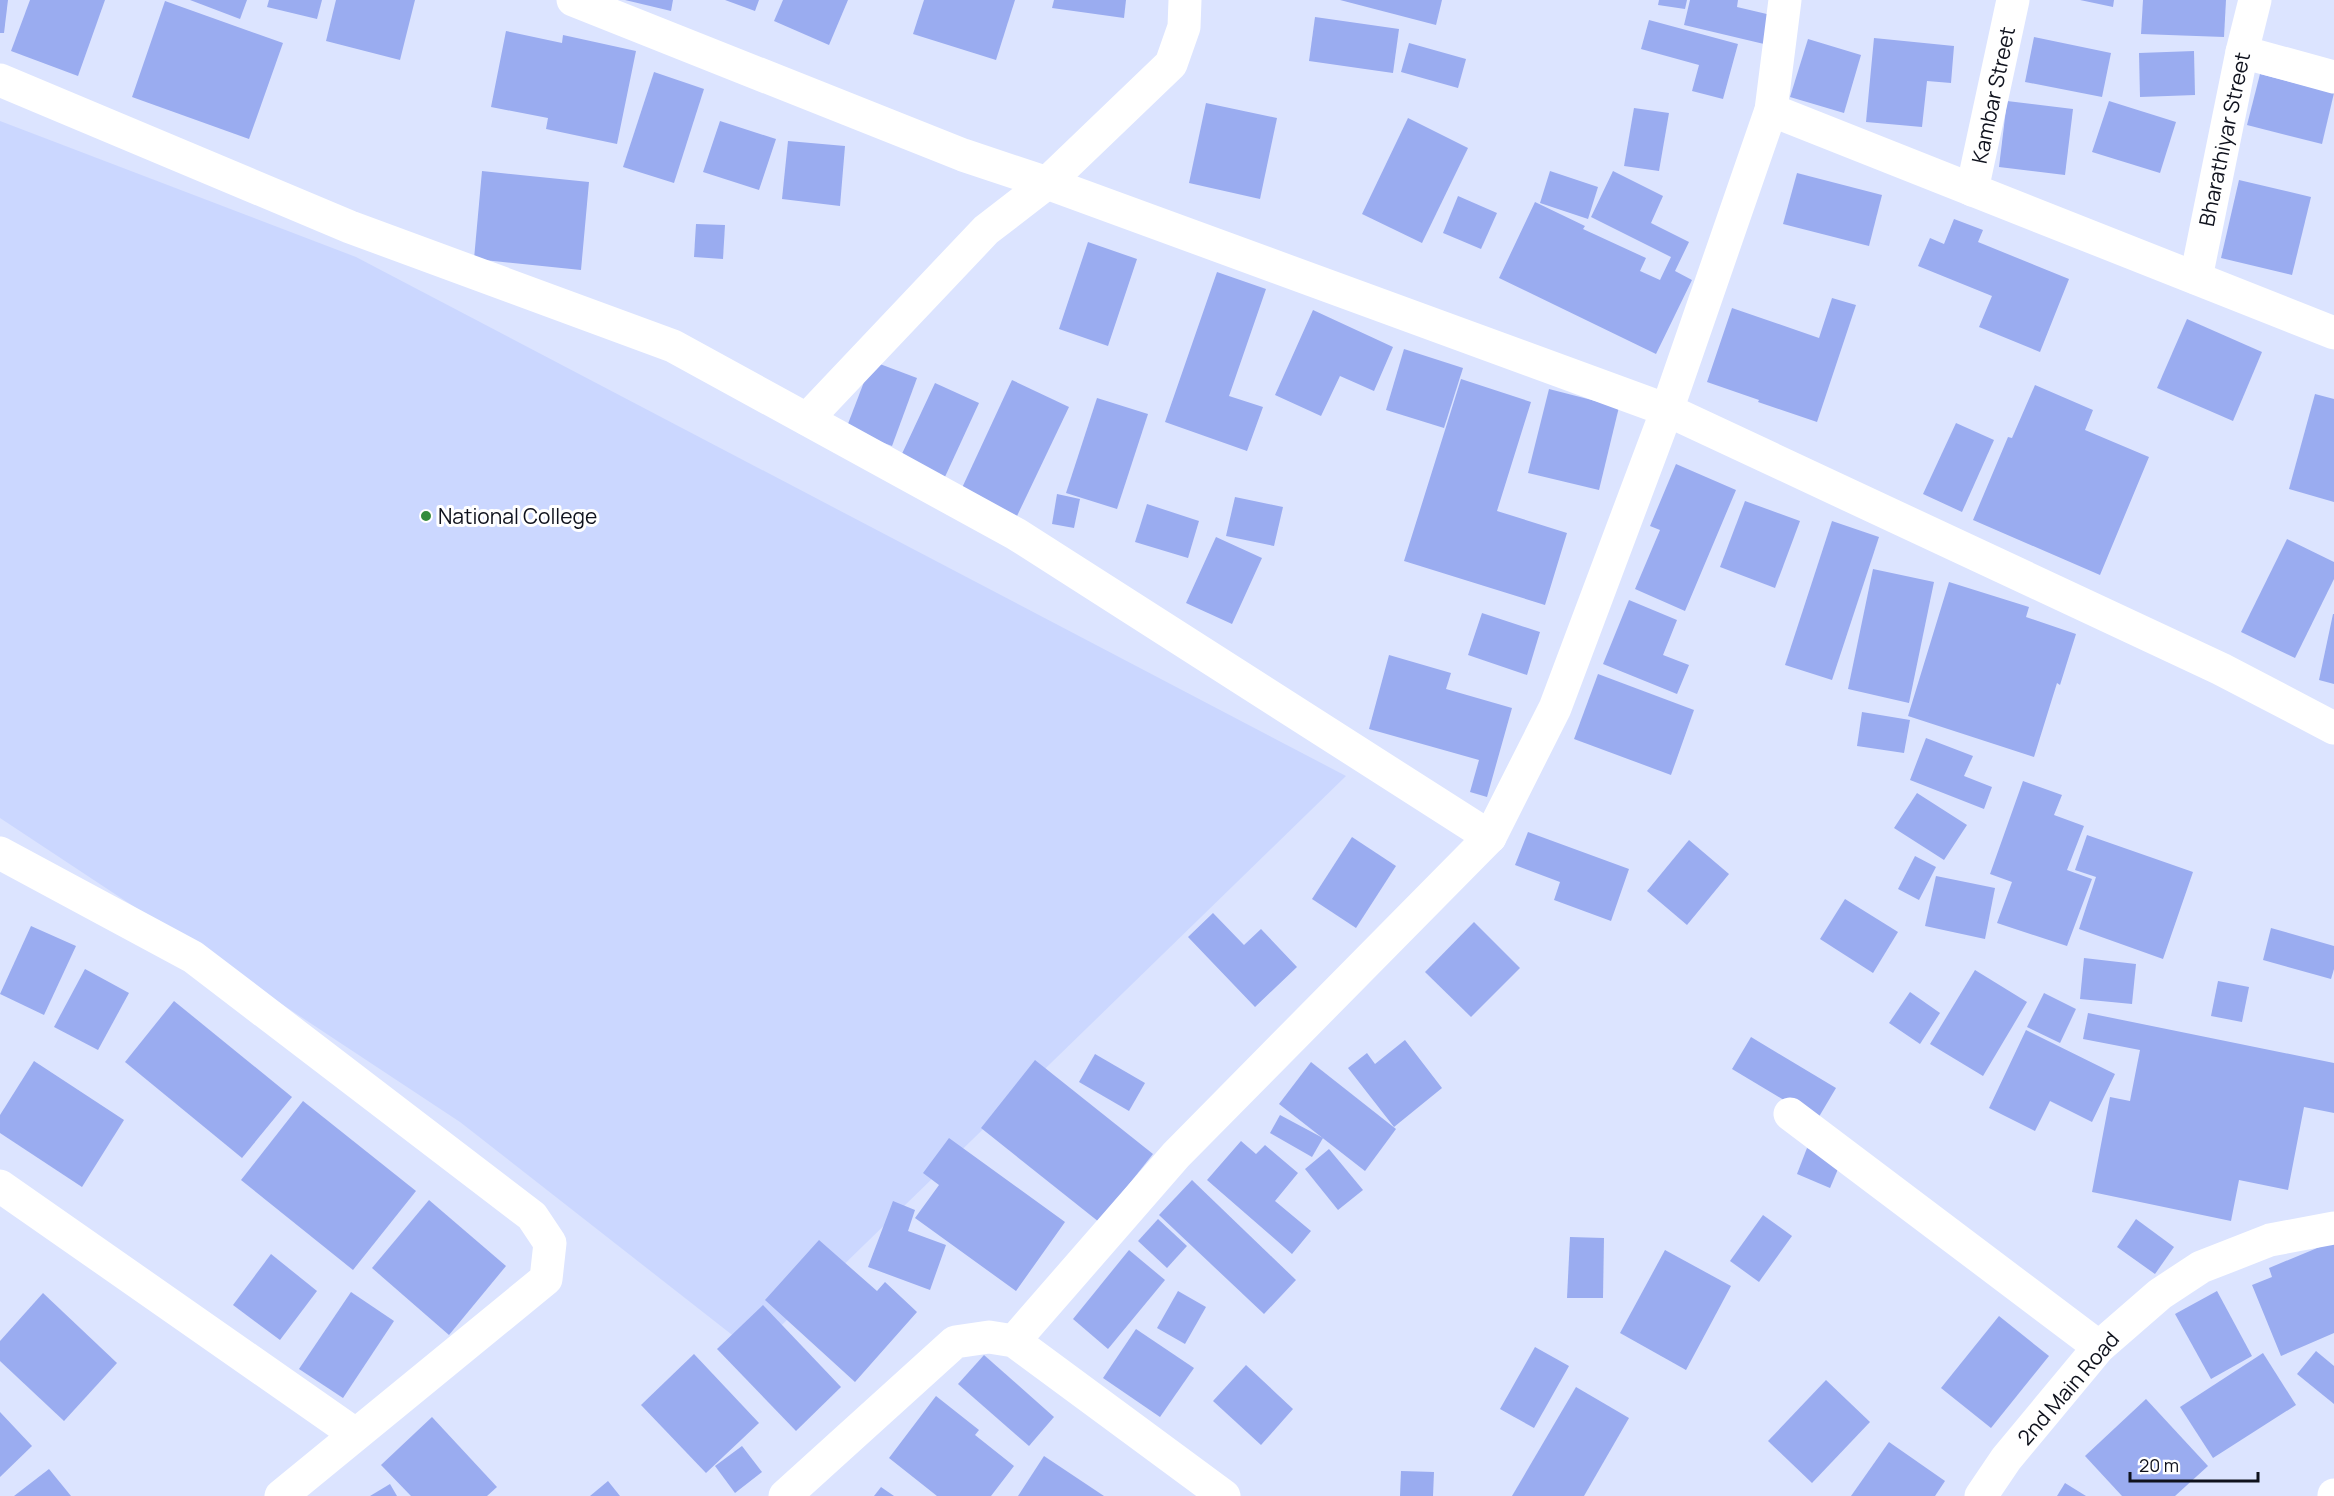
<svg xmlns="http://www.w3.org/2000/svg" width="2334" height="1496" font-family="Manrope,sans-serif">
<style>
.built{fill:#cbd7ff}
.building{fill:#9aacf0}
.lines{fill:none;stroke-linecap:round;stroke-linejoin:round}
.street{stroke:#fff;stroke-width:33}
.poi-dot{fill:#328b3b;stroke:#fff;stroke-width:2}
.labels{text-anchor:middle;dominant-baseline:central;stroke-width:6;stroke-linejoin:round;paint-order:stroke}
.street-label{font-size:21px;fill:#0f121d;stroke:#fff}
.poi-label{font-size:21px;fill:#0f121d;stroke:#fff;text-anchor:start}
</style>
<rect width="100%" height="100%" fill="#dce4ff"/>
<path class="built" d="M 0,121 L 356,257 L 1346,776 L 754,1352 L 460,1122 L 0,818 Z"/>
<g class="building">
<path d="M 0,0 L 8,0 L 4,33 L 0,33 Z"/>
<path d="M 30,0 L 105,0 L 78,76 L 11,51 Z"/>
<path d="M 190,0 L 247,0 L 240,19 Z"/>
<path d="M 269,0 L 322,0 L 317,19 L 267,7 Z"/>
<path d="M 336,0 L 415,0 L 400,60 L 326,41 Z"/>
<path d="M 625,0 L 673,0 L 671,11 Z"/>
<path d="M 725,0 L 759,0 L 755,11 Z"/>
<path d="M 783,0 L 848,0 L 829,45 L 774,21 Z"/>
<path d="M 924,0 L 1015,0 L 996,60 L 913,34 Z"/>
<path d="M 1054,0 L 1126,0 L 1124,18 L 1052,8 Z"/>
<path d="M 1340,0 L 1442,0 L 1436,25 Z"/>
<path d="M 1659,0 L 1687,0 L 1685,9 L 1658,5 Z"/>
<path d="M 1690,0 L 1738,0 L 1737,7 L 1771,15 L 1764,44 L 1684,25 Z"/>
<path d="M 2080,0 L 2114,0 L 2113,7 Z"/>
<path d="M 2143,0 L 2226,0 L 2224,37 L 2141,34 Z"/>
<path d="M 165,1 L 283,43 L 249,139 L 132,97 Z"/>
<path d="M 1315,17 L 1399,29 L 1393,73 L 1309,61 Z"/>
<path d="M 1649,20 L 1738,44 L 1723,99 L 1692,91 L 1699,65 L 1641,49 Z"/>
<path d="M 506,31 L 562,43 L 563,35 L 636,51 L 617,144 L 546,129 L 548,118 L 491,107 Z"/>
<path d="M 2034,37 L 2111,53 L 2102,97 L 2025,82 Z"/>
<path d="M 1874,38 L 1954,46 L 1951,83 L 1927,81 L 1922,127 L 1866,122 Z"/>
<path d="M 1808,39 L 1861,55 L 1844,113 L 1790,97 Z"/>
<path d="M 1409,43 L 1466,59 L 1458,88 L 1401,72 Z"/>
<path d="M 2194,51 L 2195,95 L 2140,97 L 2139,53 Z"/>
<path d="M 654,72 L 704,89 L 674,183 L 623,167 Z"/>
<path d="M 2260,74 L 2334,93 L 2322,144 L 2247,125 Z"/>
<path d="M 2007,101 L 2073,109 L 2065,175 L 1999,167 Z"/>
<path d="M 2109,101 L 2176,122 L 2160,173 L 2092,152 Z"/>
<path d="M 1206,103 L 1277,118 L 1260,199 L 1189,183 Z"/>
<path d="M 1634,108 L 1669,113 L 1659,171 L 1624,166 Z"/>
<path d="M 1408,118 L 1468,148 L 1422,243 L 1362,214 Z"/>
<path d="M 720,121 L 776,139 L 759,190 L 703,172 Z"/>
<path d="M 788,141 L 845,146 L 840,206 L 782,199 Z"/>
<path d="M 482,171 L 589,182 L 581,270 L 474,259 Z"/>
<path d="M 1550,171 L 1598,187 L 1588,219 L 1540,203 Z"/>
<path d="M 1613,171 L 1663,196 L 1651,223 L 1689,242 L 1675,271 L 1692,280 L 1656,354 L 1499,278 L 1535,202 L 1585,226 L 1583,229 L 1646,258 L 1640,271 L 1660,280 L 1671,257 L 1591,217 Z"/>
<path d="M 1797,173 L 1882,195 L 1869,246 L 1783,224 Z"/>
<path d="M 2239,180 L 2311,197 L 2292,275 L 2221,258 Z"/>
<path d="M 1458,196 L 1497,213 L 1481,249 L 1443,233 Z"/>
<path d="M 1954,219 L 1983,230 L 1978,242 L 2069,279 L 2040,352 L 1979,327 L 1992,296 L 1918,266 L 1930,238 L 1944,244 Z"/>
<path d="M 696,224 L 725,225 L 723,259 L 694,257 Z"/>
<path d="M 1088,242 L 1137,259 L 1108,346 L 1059,329 Z"/>
<path d="M 1217,272 L 1266,289 L 1229,396 L 1263,407 L 1247,451 L 1165,422 Z"/>
<path d="M 1832,298 L 1856,305 L 1817,422 L 1758,402 L 1759,400 L 1707,382 L 1732,308 L 1819,338 Z"/>
<path d="M 1313,310 L 1393,347 L 1374,391 L 1340,376 L 1321,416 L 1275,395 Z"/>
<path d="M 2187,319 L 2262,352 L 2233,421 L 2157,388 Z"/>
<path d="M 1404,349 L 1463,368 L 1444,428 L 1386,410 Z"/>
<path d="M 872,361 L 917,378 L 892,446 L 846,429 Z"/>
<path d="M 1461,379 L 1531,402 L 1497,511 L 1567,533 L 1545,605 L 1404,561 Z"/>
<path d="M 1012,380 L 1069,407 L 1017,516 L 961,490 Z"/>
<path d="M 935,383 L 979,403 L 944,479 L 900,458 Z"/>
<path d="M 2035,385 L 2093,410 L 2085,430 L 2149,457 L 2100,575 L 1973,520 L 2008,437 L 2012,438 Z"/>
<path d="M 1549,389 L 1619,407 L 1599,490 L 1528,473 Z"/>
<path d="M 2315,394 L 2334,399 L 2334,502 L 2289,489 Z"/>
<path d="M 1097,398 L 1148,414 L 1117,509 L 1066,493 Z"/>
<path d="M 1956,423 L 1994,440 L 1962,512 L 1923,494 Z"/>
<path d="M 1676,464 L 1736,490 L 1685,611 L 1635,589 L 1660,530 L 1650,526 Z"/>
<path d="M 1057,494 L 1080,499 L 1074,528 L 1052,524 Z"/>
<path d="M 1235,497 L 1283,507 L 1274,546 L 1226,536 Z"/>
<path d="M 1745,501 L 1800,521 L 1775,588 L 1720,567 Z"/>
<path d="M 1147,504 L 1199,521 L 1188,558 L 1135,542 Z"/>
<path d="M 1832,521 L 1879,537 L 1832,680 L 1785,665 Z"/>
<path d="M 1216,537 L 1262,558 L 1232,624 L 1186,603 Z"/>
<path d="M 2287,539 L 2334,562 L 2334,579 L 2295,658 L 2241,632 Z"/>
<path d="M 1873,569 L 1934,582 L 1909,703 L 1848,689 Z"/>
<path d="M 1949,582 L 2029,607 L 2026,617 L 2076,634 L 2060,685 L 2057,683 L 2034,757 L 1908,716 Z"/>
<path d="M 1629,600 L 1677,620 L 1663,655 L 1689,665 L 1677,694 L 1603,664 Z"/>
<path d="M 1482,613 L 1540,632 L 1527,675 L 1468,655 Z"/>
<path d="M 2333,614 L 2334,614 L 2334,684 L 2319,680 Z"/>
<path d="M 1389,655 L 1451,673 L 1446,689 L 1512,708 L 1487,797 L 1470,792 L 1479,760 L 1369,729 Z"/>
<path d="M 1598,674 L 1694,710 L 1671,775 L 1574,739 Z"/>
<path d="M 1862,712 L 1910,720 L 1904,753 L 1857,746 Z"/>
<path d="M 1926,738 L 1973,756 L 1964,776 L 1992,787 L 1984,809 L 1910,780 Z"/>
<path d="M 2023,781 L 2062,795 L 2054,815 L 2084,826 L 2067,870 L 2092,879 L 2067,946 L 1997,923 L 2012,882 L 1990,874 Z"/>
<path d="M 1917,793 L 1967,825 L 1944,860 L 1894,828 Z"/>
<path d="M 1528,832 L 1629,869 L 1611,921 L 1554,900 L 1560,882 L 1515,865 Z"/>
<path d="M 2087,835 L 2193,872 L 2163,959 L 2079,929 L 2096,877 L 2075,870 Z"/>
<path d="M 1352,837 L 1396,866 L 1356,928 L 1312,899 Z"/>
<path d="M 1689,840 L 1729,874 L 1687,925 L 1647,891 Z"/>
<path d="M 1915,856 L 1936,867 L 1919,900 L 1898,889 Z"/>
<path d="M 1936,876 L 1995,888 L 1985,939 L 1925,926 Z"/>
<path d="M 1845,899 L 1898,932 L 1873,973 L 1820,939 Z"/>
<path d="M 1213,913 L 1244,945 L 1261,929 L 1297,967 L 1255,1007 L 1188,937 Z"/>
<path d="M 1474,922 L 1520,968 L 1471,1017 L 1425,972 Z"/>
<path d="M 31,926 L 76,946 L 44,1015 L 0,994 Z"/>
<path d="M 2271,928 L 2334,946 L 2334,969 L 2331,979 L 2263,960 Z"/>
<path d="M 2084,958 L 2136,964 L 2132,1004 L 2080,999 Z"/>
<path d="M 85,969 L 129,993 L 98,1050 L 54,1027 Z"/>
<path d="M 1975,970 L 2027,1002 L 1983,1076 L 1930,1044 Z"/>
<path d="M 2218,981 L 2249,987 L 2242,1022 L 2211,1016 Z"/>
<path d="M 1910,992 L 1940,1013 L 1920,1044 L 1889,1023 Z"/>
<path d="M 2044,993 L 2076,1009 L 2060,1043 L 2027,1027 Z"/>
<path d="M 174,1001 L 292,1097 L 242,1158 L 125,1062 Z"/>
<path d="M 2088,1013 L 2334,1063 L 2334,1113 L 2304,1107 L 2288,1190 L 2239,1180 L 2231,1221 L 2092,1192 L 2110,1097 L 2130,1101 L 2140,1050 L 2083,1039 Z"/>
<path d="M 2026,1030 L 2115,1074 L 2092,1122 L 2050,1101 L 2035,1131 L 1989,1108 Z"/>
<path d="M 1751,1037 L 1836,1088 L 1817,1120 L 1732,1069 Z"/>
<path d="M 1405,1040 L 1442,1088 L 1394,1127 L 1348,1068 L 1367,1053 L 1375,1064 Z"/>
<path d="M 1095,1054 L 1145,1083 L 1129,1111 L 1079,1082 Z"/>
<path d="M 1035,1060 L 1153,1154 L 1099,1222 L 981,1128 Z"/>
<path d="M 34,1061 L 124,1120 L 82,1187 L 0,1133 L 0,1115 Z"/>
<path d="M 1311,1062 L 1396,1129 L 1365,1171 L 1279,1104 Z"/>
<path d="M 303,1101 L 416,1191 L 353,1270 L 241,1180 Z"/>
<path d="M 1280,1115 L 1323,1138 L 1312,1157 L 1270,1133 Z"/>
<path d="M 949,1138 L 1065,1222 L 1016,1291 L 915,1218 L 939,1185 L 923,1173 Z"/>
<path d="M 1241,1141 L 1256,1154 L 1265,1145 L 1298,1173 L 1275,1201 L 1311,1231 L 1292,1254 L 1207,1180 Z"/>
<path d="M 1807,1148 L 1841,1162 L 1830,1188 L 1797,1174 Z"/>
<path d="M 1329,1149 L 1363,1190 L 1338,1210 L 1305,1169 Z"/>
<path d="M 1192,1180 L 1296,1280 L 1264,1314 L 1159,1215 Z"/>
<path d="M 429,1200 L 506,1266 L 449,1335 L 372,1268 Z"/>
<path d="M 893,1201 L 915,1210 L 908,1231 L 946,1245 L 930,1290 L 868,1267 Z"/>
<path d="M 1763,1215 L 1792,1236 L 1759,1282 L 1730,1261 Z"/>
<path d="M 1158,1219 L 1187,1246 L 1167,1268 L 1138,1241 Z"/>
<path d="M 2136,1219 L 2174,1247 L 2155,1274 L 2117,1247 Z"/>
<path d="M 1570,1237 L 1604,1238 L 1603,1298 L 1567,1298 Z"/>
<path d="M 819,1240 L 877,1291 L 885,1282 L 917,1312 L 855,1382 L 765,1300 Z"/>
<path d="M 2334,1241 L 2334,1333 L 2281,1356 L 2252,1285 L 2272,1277 L 2269,1268 Z"/>
<path d="M 1129,1250 L 1165,1280 L 1108,1349 L 1073,1319 Z"/>
<path d="M 1665,1250 L 1731,1286 L 1686,1370 L 1620,1333 Z"/>
<path d="M 271,1254 L 317,1291 L 280,1340 L 233,1305 Z"/>
<path d="M 1178,1291 L 1206,1307 L 1185,1344 L 1157,1328 Z"/>
<path d="M 2217,1291 L 2252,1356 L 2211,1379 L 2175,1314 Z"/>
<path d="M 351,1292 L 394,1321 L 343,1398 L 299,1369 Z"/>
<path d="M 43,1293 L 117,1363 L 64,1421 L 0,1361 L 0,1341 Z"/>
<path d="M 763,1305 L 841,1387 L 796,1431 L 717,1349 Z"/>
<path d="M 1999,1316 L 2049,1356 L 1991,1428 L 1941,1388 Z"/>
<path d="M 1136,1329 L 1194,1368 L 1160,1417 L 1103,1378 Z"/>
<path d="M 1535,1347 L 1569,1366 L 1534,1428 L 1500,1409 Z"/>
<path d="M 2316,1351 L 2334,1366 L 2334,1404 L 2297,1374 Z"/>
<path d="M 2263,1353 L 2296,1405 L 2213,1458 L 2180,1407 Z"/>
<path d="M 694,1354 L 759,1423 L 706,1473 L 641,1405 Z"/>
<path d="M 984,1355 L 1054,1417 L 1029,1446 L 958,1384 Z"/>
<path d="M 1246,1365 L 1293,1409 L 1261,1445 L 1213,1401 Z"/>
<path d="M 1826,1380 L 1870,1422 L 1812,1483 L 1768,1441 Z"/>
<path d="M 1576,1387 L 1629,1418 L 1584,1496 L 1512,1496 Z"/>
<path d="M 936,1396 L 979,1430 L 975,1435 L 1014,1466 L 991,1496 L 937,1496 L 889,1458 Z"/>
<path d="M 2146,1399 L 2208,1466 L 2175,1496 L 2122,1496 L 2085,1456 Z"/>
<path d="M 0,1412 L 32,1446 L 0,1477 Z"/>
<path d="M 432,1417 L 497,1487 L 487,1496 L 411,1496 L 381,1465 Z"/>
<path d="M 1889,1442 L 1945,1481 L 1935,1496 L 1851,1496 Z"/>
<path d="M 742,1446 L 762,1472 L 735,1493 L 715,1466 Z"/>
<path d="M 1044,1456 L 1104,1496 L 1018,1496 Z"/>
<path d="M 49,1469 L 71,1496 L 14,1496 Z"/>
<path d="M 1401,1471 L 1434,1472 L 1433,1496 L 1400,1496 Z"/>
<path d="M 608,1481 L 620,1496 L 590,1496 Z"/>
<path d="M 2065,1483 L 2086,1496 L 2057,1496 Z"/>
<path d="M 390,1484 L 397,1496 L 370,1496 Z"/>
<path d="M 881,1487 L 894,1496 L 874,1496 Z"/>
</g>
<g class="lines">
<g class="street">
<path d="M 573,0 L 963,155 L 1047,183 L 1667,410 L 2221,669 L 2334,728"/>
<path d="M 2242,52 L 2334,77"/>
<path d="M 0,80 L 350,227 L 673,346 L 1016,534 L 1490,837"/>
<path d="M 1771,110 L 2334,333"/>
<path d="M 1972,190 L 2013,0"/>
<path d="M 2196,278 L 2242,52 L 2255,0"/>
<path d="M 807,419 L 986,230 L 1047,183 L 1171,64 L 1184,27 L 1185,0"/>
<path d="M 0,853 L 193,957 L 532,1216 L 550,1243 L 546,1279 L 281,1496"/>
<path d="M 1790,1114 L 2099,1347"/>
<path d="M 0,1186 L 355,1434"/>
<path d="M 1014,1341 L 1176,1155 L 1490,837 L 1555,708 L 1667,410 L 1771,110 L 1785,0"/>
<path d="M 785,1496 L 955,1342 L 989,1337 L 1014,1341 L 1224,1496"/>
<path d="M 1981,1496 L 2006,1459 L 2099,1347 L 2160,1294 L 2201,1267 L 2270,1240 L 2334,1228"/>
<path d="M 2334,1496 L 2334,1495"/>
</g>
</g>
<circle class="poi-dot" cx="426" cy="516" r="6"/>
<g class="labels">
<g class="street-label">
<text transform="translate(1993 95) rotate(-78)">Kambar Street</text>
<text transform="translate(2224 139) rotate(-78)">Bharathiyar Street</text>
<text transform="translate(2068 1388) rotate(-49)">2nd Main Road</text>
</g>
<g class="poi-label">
<text x="438" y="516">National College</text>
</g>
</g>
<path d="M2130 1472v9h128v-9" fill="none" stroke="#0f121d" stroke-width="3"/>
<text x="2139" y="1472" font-size="18" fill="#0f121d" stroke="#ffffff" stroke-width="4.5" paint-order="stroke">20 m</text>
</svg>
